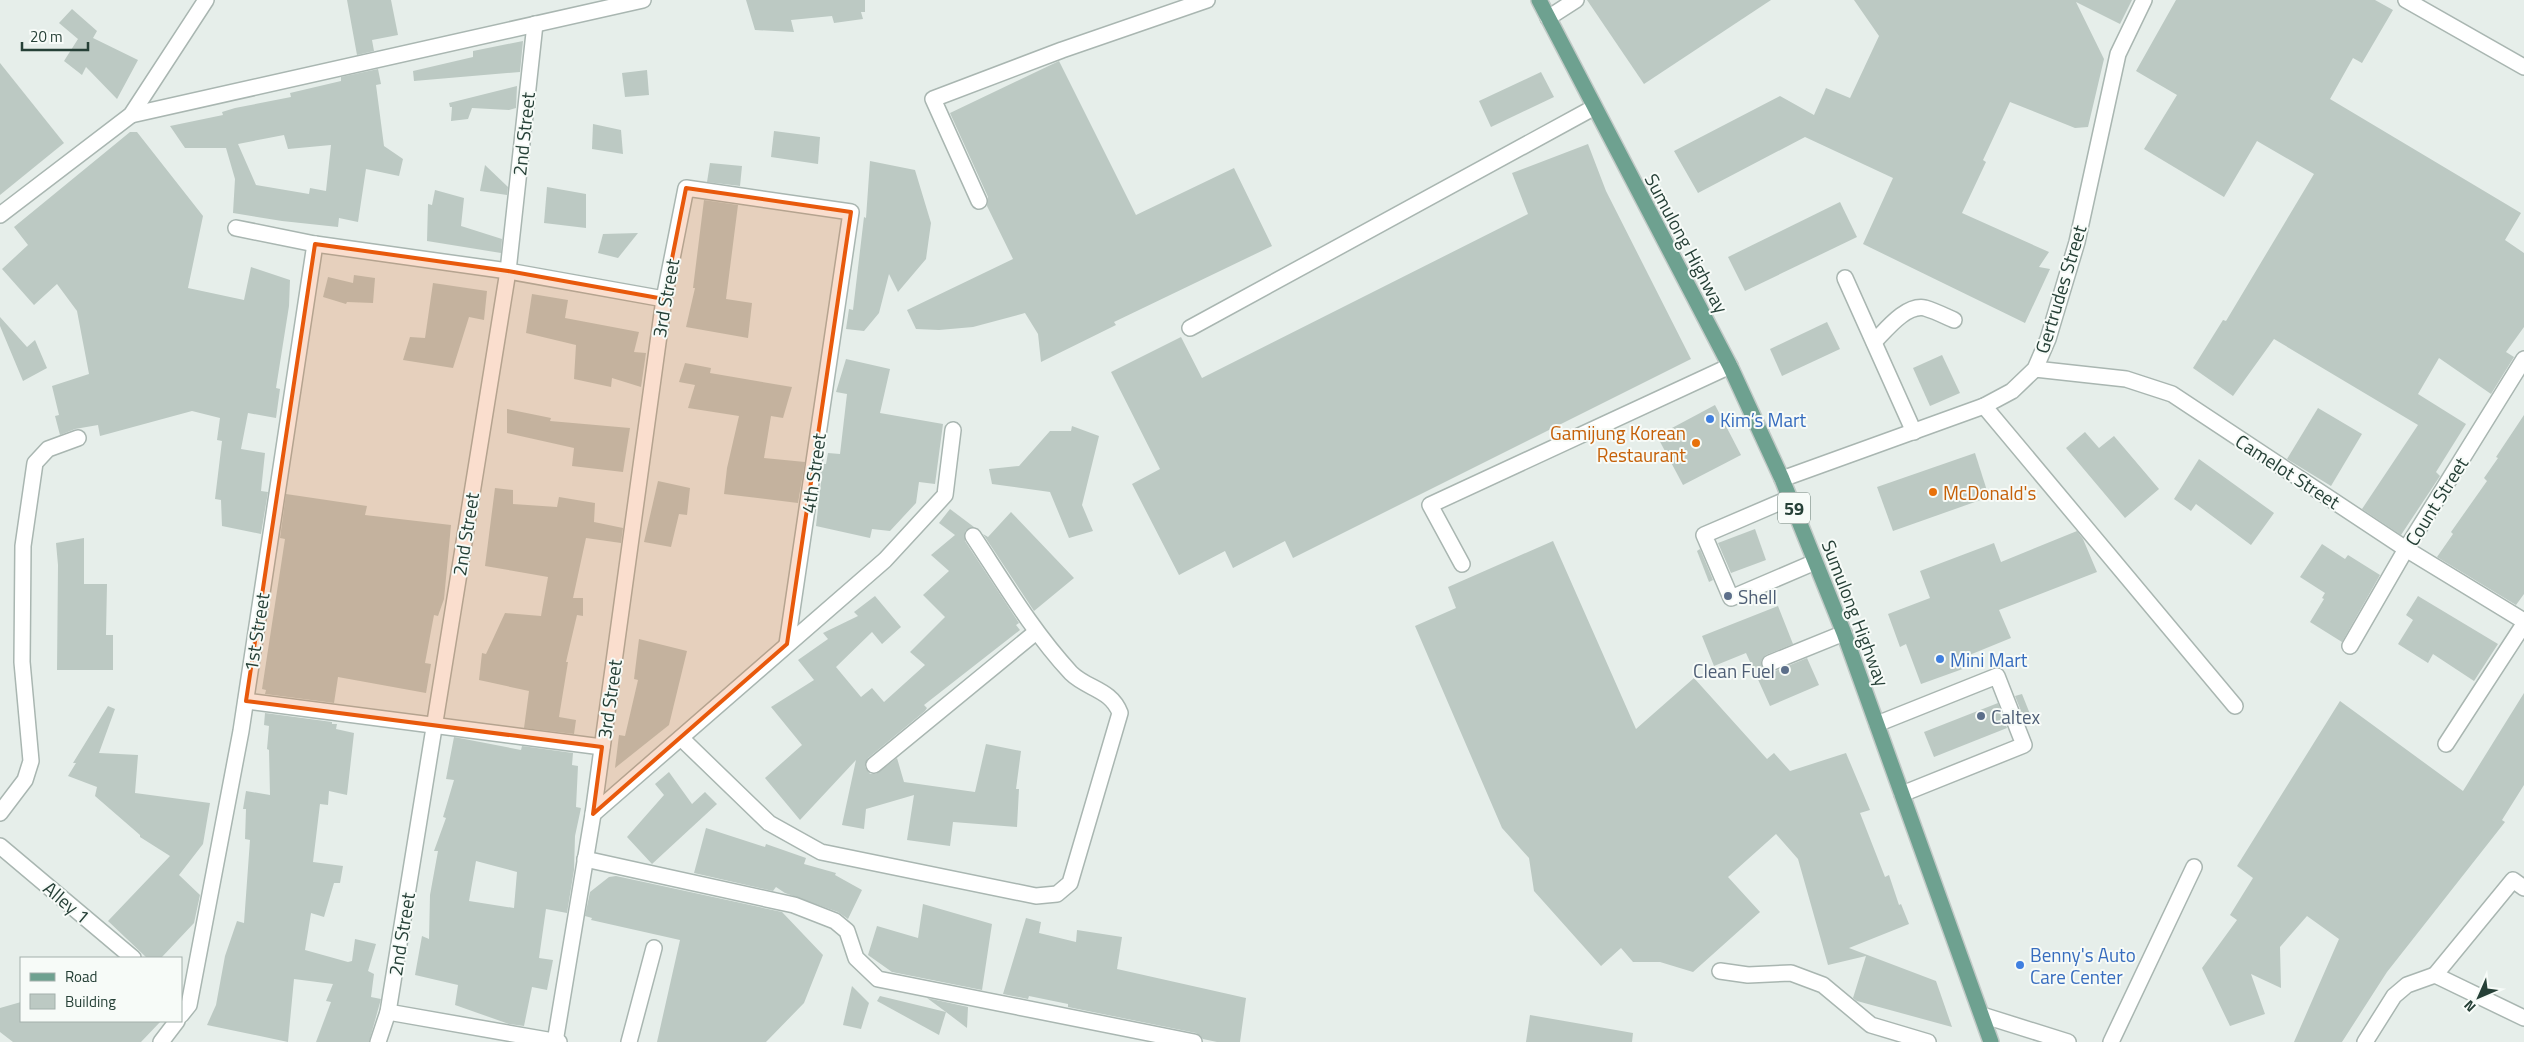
<svg xmlns="http://www.w3.org/2000/svg" width="2524" height="1042" font-family="'Titillium Web',sans-serif">
<style>
.building{fill:#bcc9c3;fill-rule:evenodd}
.lines{fill:none;stroke-linecap:round;stroke-linejoin:round}
.minor-casing{stroke:#a9b6b1;stroke-width:18}
.major-casing{stroke:#c2cac7;stroke-width:18}
.minor{stroke:#fff;stroke-width:15}
.major{stroke:#6ea190;stroke-width:15}
.marked{fill:#e8590c;fill-opacity:0.2;stroke:#e8590c;stroke-width:4;stroke-linejoin:round}
.shop-dot{fill:#3f7fe0;stroke:#f7fbf8;stroke-width:2}
.food-dot{fill:#e8710a;stroke:#f7fbf8;stroke-width:2}
.service-dot{fill:#5c6f8a;stroke:#f7fbf8;stroke-width:2}
.labels{text-anchor:middle;dominant-baseline:central;stroke-width:4;stroke-linejoin:round;paint-order:stroke}
.shield{fill:#f7fbf8;stroke:#657871;stroke-width:1}
.shield-label{font-size:18px;font-weight:bold;fill:#264037}
.street-label{font-size:19px;fill:#264037;stroke:#f7fbf8}
.shop-label{font-size:19px;fill:#366cbe;stroke:#f7fbf8;text-anchor:start}
.food-label{font-size:19px;fill:#c56008;stroke:#f7fbf8;text-anchor:end}
.service-label{font-size:19px;fill:#4e5e75;stroke:#f7fbf8;text-anchor:start}
</style>
<rect width="100%" height="100%" fill="#e6eeea"/>
<g class="building">
<path d="M 347,0 L 391,0 L 398,35 L 372,40 L 374,51 L 357,55 Z"/>
<path d="M 746,0 L 865,0 L 865,12 L 861,12 L 863,19 L 834,23 L 832,16 L 791,20 L 794,32 L 755,30 Z"/>
<path d="M 1587,0 L 1771,0 L 1644,84 Z"/>
<path d="M 1854,0 L 2132,0 L 2120,24 L 2076,2 L 2104,59 L 2088,127 L 2075,128 L 2010,102 L 1983,160 L 1986,162 L 1962,213 L 2049,252 L 2039,267 L 2050,269 L 2025,323 L 1863,244 L 1893,178 L 1805,137 L 1698,193 L 1674,151 L 1780,96 L 1814,115 L 1826,88 L 1850,98 L 1879,36 Z"/>
<path d="M 2176,0 L 2375,0 L 2393,10 L 2362,63 L 2353,58 L 2330,99 L 2521,213 L 2505,240 L 2524,253 L 2524,327 L 2506,352 L 2514,357 L 2491,394 L 2439,358 L 2418,394 L 2466,424 L 2436,472 L 2440,476 L 2401,535 L 2362,509 L 2418,425 L 2274,339 L 2233,396 L 2193,368 L 2223,320 L 2226,321 L 2314,174 L 2257,141 L 2224,197 L 2144,149 L 2177,95 L 2136,71 Z"/>
<path d="M 72,9 L 97,31 L 93,38 L 138,60 L 117,99 L 86,67 L 82,75 L 64,61 L 78,39 L 59,23 Z"/>
<path d="M 523,41 L 520,72 L 414,81 L 413,71 L 473,57 L 473,51 Z"/>
<path d="M 1059,61 L 1136,215 L 1234,168 L 1272,246 L 1114,322 L 1116,325 L 1041,362 L 1038,334 L 1025,313 L 973,327 L 939,330 L 916,329 L 907,310 L 1013,259 L 987,206 L 988,197 L 950,113 Z"/>
<path d="M 0,63 L 64,143 L 0,195 Z"/>
<path d="M 378,69 L 381,84 L 376,85 L 384,146 L 403,159 L 399,176 L 366,169 L 358,222 L 339,218 L 338,227 L 282,221 L 233,213 L 235,179 L 226,148 L 185,148 L 170,126 L 223,115 L 222,112 L 235,108 L 291,97 L 290,93 L 341,81 L 341,77 ZM 284,135 L 288,149 L 331,145 L 326,191 L 310,188 L 309,194 L 256,185 L 238,144 Z"/>
<path d="M 647,70 L 649,95 L 625,97 L 622,73 Z"/>
<path d="M 1541,72 L 1554,97 L 1491,127 L 1479,101 Z"/>
<path d="M 517,86 L 516,108 L 509,110 L 472,108 L 468,119 L 451,121 L 452,107 L 450,107 L 449,103 Z"/>
<path d="M 593,124 L 621,130 L 623,154 L 592,149 Z"/>
<path d="M 774,131 L 820,137 L 818,164 L 771,157 Z"/>
<path d="M 130,132 L 137,132 L 203,216 L 188,288 L 244,300 L 251,267 L 290,280 L 289,306 L 276,388 L 280,389 L 276,418 L 248,413 L 241,449 L 265,453 L 261,491 L 268,492 L 261,534 L 222,526 L 221,500 L 215,499 L 222,441 L 217,440 L 220,418 L 192,411 L 100,436 L 98,425 L 75,429 L 60,435 L 55,416 L 59,415 L 52,386 L 89,374 L 77,311 L 57,284 L 34,305 L 2,269 L 28,245 L 14,227 Z"/>
<path d="M 1588,144 L 1606,191 L 1691,359 L 1293,558 L 1285,541 L 1233,568 L 1225,551 L 1179,575 L 1132,484 L 1160,469 L 1111,372 L 1181,337 L 1202,378 L 1528,214 L 1512,173 Z"/>
<path d="M 870,161 L 915,170 L 931,223 L 926,259 L 898,292 L 889,274 L 879,313 L 864,331 L 846,329 L 849,309 L 853,310 L 864,217 L 866,218 Z"/>
<path d="M 710,163 L 742,166 L 740,186 L 707,182 Z"/>
<path d="M 485,165 L 508,187 L 507,195 L 480,191 Z"/>
<path d="M 547,187 L 586,194 L 586,228 L 544,223 Z"/>
<path d="M 435,190 L 464,198 L 461,226 L 502,239 L 501,253 L 427,241 L 428,204 L 432,205 Z"/>
<path d="M 704,200 L 738,205 L 726,299 L 752,303 L 748,338 L 686,327 L 695,288 L 693,288 Z"/>
<path d="M 1840,202 L 1857,237 L 1745,291 L 1728,257 Z"/>
<path d="M 638,233 L 618,258 L 598,253 L 603,234 Z"/>
<path d="M 354,275 L 375,278 L 373,303 L 347,302 L 346,304 L 323,297 L 328,277 L 353,283 Z"/>
<path d="M 433,283 L 487,291 L 484,320 L 469,317 L 453,368 L 403,360 L 410,337 L 425,338 Z"/>
<path d="M 532,294 L 568,300 L 565,318 L 639,332 L 634,352 L 646,353 L 641,387 L 612,378 L 611,387 L 574,379 L 576,345 L 526,333 Z"/>
<path d="M 0,317 L 27,347 L 35,340 L 47,368 L 23,381 L 0,326 Z"/>
<path d="M 1827,322 L 1840,349 L 1782,376 L 1770,349 Z"/>
<path d="M 1942,355 L 1960,393 L 1930,406 L 1913,368 Z"/>
<path d="M 846,359 L 890,369 L 880,413 L 943,424 L 935,484 L 919,482 L 916,503 L 890,531 L 872,529 L 870,538 L 816,526 L 823,464 L 826,464 L 828,453 L 840,454 L 847,394 L 836,392 Z"/>
<path d="M 685,363 L 711,368 L 710,373 L 792,387 L 783,418 L 771,416 L 764,458 L 805,462 L 798,503 L 724,494 L 727,468 L 739,416 L 688,408 L 695,385 L 679,382 Z"/>
<path d="M 1715,405 L 1741,455 L 1683,485 L 1657,436 Z"/>
<path d="M 2318,408 L 2362,434 L 2331,486 L 2287,459 Z"/>
<path d="M 507,409 L 551,418 L 550,421 L 630,428 L 623,472 L 572,466 L 574,448 L 507,433 Z"/>
<path d="M 2524,415 L 2524,594 L 2516,605 L 2437,557 L 2453,534 L 2451,532 L 2487,481 L 2484,478 L 2498,458 L 2496,457 Z"/>
<path d="M 1072,426 L 1099,436 L 1082,505 L 1093,531 L 1069,538 L 1050,492 L 992,484 L 989,469 L 1019,466 L 1050,431 L 1071,431 Z"/>
<path d="M 2085,432 L 2099,448 L 2114,436 L 2159,489 L 2125,518 L 2066,448 Z"/>
<path d="M 1975,453 L 1989,497 L 1893,531 L 1877,487 Z"/>
<path d="M 2199,459 L 2274,513 L 2251,545 L 2196,504 L 2191,511 L 2174,499 Z"/>
<path d="M 658,481 L 690,488 L 687,515 L 679,514 L 671,547 L 644,542 Z"/>
<path d="M 495,488 L 513,490 L 513,504 L 557,507 L 559,497 L 595,503 L 594,522 L 623,528 L 621,543 L 586,538 L 573,598 L 583,598 L 583,616 L 577,615 L 566,662 L 568,662 L 559,717 L 576,720 L 574,734 L 524,728 L 529,691 L 479,680 L 482,653 L 486,654 L 505,613 L 541,616 L 548,577 L 485,566 Z"/>
<path d="M 286,494 L 367,506 L 365,515 L 451,525 L 444,599 L 438,616 L 434,615 L 425,663 L 431,664 L 426,693 L 338,677 L 334,703 L 265,694 L 266,690 L 262,689 L 285,539 L 280,538 Z"/>
<path d="M 950,509 L 974,527 L 965,531 L 965,541 L 1019,623 L 1016,625 L 1020,630 L 924,705 L 927,708 L 925,711 L 868,758 L 865,767 L 870,774 L 876,774 L 897,758 L 904,782 L 975,792 L 986,744 L 1021,751 L 1016,789 L 1019,789 L 1017,827 L 953,822 L 950,846 L 907,840 L 914,795 L 866,809 L 864,829 L 842,825 L 856,760 L 800,820 L 765,778 L 802,745 L 771,707 L 814,680 L 798,660 L 828,639 L 823,633 L 858,616 L 854,612 L 875,596 L 901,627 L 882,644 L 872,632 L 836,667 L 861,697 L 872,688 L 884,702 L 925,665 L 910,652 L 945,617 L 923,595 L 949,571 L 931,555 L 955,535 L 939,523 Z"/>
<path d="M 1011,512 L 1074,578 L 1034,611 L 983,534 L 988,537 Z"/>
<path d="M 1755,529 L 1766,560 L 1731,573 L 1718,543 Z"/>
<path d="M 2077,531 L 2083,539 L 2097,572 L 1999,610 L 2011,638 L 1967,656 L 1971,666 L 1921,684 L 1906,644 L 1900,647 L 1888,614 L 1930,598 L 1920,571 L 1994,543 L 2001,562 Z"/>
<path d="M 84,538 L 84,584 L 107,584 L 106,635 L 113,635 L 113,670 L 57,670 L 58,565 L 56,543 Z"/>
<path d="M 1553,541 L 1636,729 L 1694,678 L 1767,759 L 1774,753 L 1790,771 L 1846,753 L 1870,810 L 1860,813 L 1885,877 L 1889,875 L 1899,905 L 1901,904 L 1909,924 L 1849,948 L 1936,981 L 1952,1027 L 1857,1001 L 1853,998 L 1866,956 L 1828,965 L 1798,859 L 1776,834 L 1728,877 L 1760,912 L 1693,972 L 1660,962 L 1633,962 L 1621,948 L 1601,966 L 1534,891 L 1529,858 L 1502,828 L 1415,626 L 1456,608 L 1448,587 Z"/>
<path d="M 2322,544 L 2345,559 L 2348,555 L 2380,575 L 2342,642 L 2310,622 L 2324,599 L 2322,598 L 2325,593 L 2300,577 Z"/>
<path d="M 1700,549 L 1713,580 L 1709,582 L 1697,551 Z"/>
<path d="M 2418,596 L 2498,644 L 2474,681 L 2433,654 L 2428,663 L 2398,644 L 2413,620 L 2406,615 Z"/>
<path d="M 1778,606 L 1793,644 L 1766,655 L 1761,661 L 1762,667 L 1768,672 L 1773,672 L 1807,658 L 1819,685 L 1770,706 L 1746,653 L 1714,666 L 1702,636 Z"/>
<path d="M 639,639 L 687,651 L 669,725 L 615,768 L 619,735 L 625,736 L 638,680 L 634,679 Z"/>
<path d="M 2524,693 L 2524,785 L 2502,820 L 2505,822 L 2387,972 L 2342,1042 L 2294,1042 L 2339,939 L 2307,916 L 2280,947 L 2281,988 L 2251,974 L 2265,1014 L 2230,1026 L 2202,968 L 2237,920 L 2230,915 L 2253,878 L 2237,866 L 2340,701 L 2463,791 Z"/>
<path d="M 2022,694 L 2032,719 L 2025,721 L 2015,696 Z"/>
<path d="M 1998,703 L 2007,728 L 1934,757 L 1924,732 Z"/>
<path d="M 108,706 L 115,709 L 99,753 L 138,755 L 135,793 L 210,803 L 203,844 L 179,875 L 200,895 L 194,923 L 161,958 L 147,958 L 108,921 L 170,856 L 140,837 L 140,835 L 95,796 L 97,787 L 68,776 L 76,763 L 73,763 Z"/>
<path d="M 265,713 L 332,722 L 332,724 L 337,724 L 336,729 L 354,733 L 347,795 L 329,791 L 328,805 L 320,804 L 313,862 L 343,866 L 340,883 L 334,883 L 324,917 L 311,913 L 305,950 L 348,962 L 352,961 L 355,939 L 376,944 L 368,971 L 374,974 L 371,997 L 381,999 L 369,1042 L 316,1042 L 331,1002 L 326,1001 L 333,984 L 294,979 L 288,1042 L 207,1025 L 216,1005 L 225,956 L 237,921 L 244,923 L 250,840 L 245,839 L 246,809 L 243,809 L 246,791 L 270,795 L 269,750 L 267,749 L 269,726 L 264,725 Z"/>
<path d="M 454,737 L 521,750 L 522,746 L 573,753 L 572,765 L 578,766 L 576,807 L 581,808 L 575,836 L 574,870 L 567,913 L 546,909 L 539,958 L 553,960 L 547,990 L 532,987 L 524,1026 L 509,1024 L 455,1005 L 458,985 L 415,975 L 422,936 L 429,939 L 430,895 L 438,851 L 434,851 L 446,818 L 443,817 L 454,780 L 446,779 ZM 476,861 L 517,872 L 514,908 L 469,901 Z"/>
<path d="M 669,772 L 692,804 L 705,792 L 717,804 L 652,864 L 627,837 L 664,795 L 655,784 Z"/>
<path d="M 706,828 L 765,847 L 766,844 L 806,858 L 804,864 L 836,873 L 835,875 L 862,890 L 848,919 L 838,912 L 785,893 L 776,887 L 773,891 L 694,873 Z"/>
<path d="M 616,876 L 782,912 L 823,955 L 804,1003 L 766,1042 L 657,1042 L 680,940 L 591,920 L 592,918 L 585,916 L 590,892 L 609,877 Z"/>
<path d="M 923,904 L 992,924 L 982,990 L 892,972 L 868,955 L 877,926 L 918,938 Z"/>
<path d="M 1026,918 L 1041,922 L 1039,933 L 1076,942 L 1077,930 L 1122,937 L 1117,969 L 1246,998 L 1240,1042 L 1217,1042 L 1203,1039 L 1196,1033 L 1068,1007 L 1068,1004 L 1029,996 L 1028,999 L 1003,994 Z"/>
<path d="M 852,986 L 869,1003 L 861,1029 L 843,1025 Z"/>
<path d="M 880,996 L 946,1012 L 939,1035 L 877,1001 Z"/>
<path d="M 927,998 L 968,1007 L 967,1028 L 946,1012 Z"/>
<path d="M 21,1002 L 21,1021 L 161,1021 L 141,1042 L 13,1042 L 0,1032 L 0,1008 Z"/>
<path d="M 1530,1015 L 1633,1033 L 1632,1042 L 1526,1042 Z"/>
</g>
<g class="lines">
<g class="minor-casing">
<g id="minor">
<path d="M 2406,0 L 2524,67"/>
<path d="M 1548,18 L 1576,0"/>
<path d="M 131,115 L 643,0"/>
<path d="M 979,201 L 933,99 L 1062,50 L 1207,0"/>
<path d="M 0,215 L 131,115 L 206,0"/>
<path d="M 236,228 L 315,244 L 508,271 L 664,299"/>
<path d="M 1845,278 L 1914,432"/>
<path d="M 1190,328 L 1593,108"/>
<path d="M 1874,342 C 1886,330 1906,304 1925,308 C 1935,311 1945,316 1954,320"/>
<path d="M 2035,369 L 2126,379 L 2172,394 L 2406,549 L 2524,621"/>
<path d="M 1984,406 L 2235,706"/>
<path d="M 1782,479 L 1984,406 L 2012,391 L 2035,369 L 2048,339 L 2077,242 L 2118,54 L 2144,0"/>
<path d="M 1790,498 L 1704,535 L 1731,598 L 1815,562"/>
<path d="M 1462,564 L 1430,505 L 1730,366"/>
<path d="M 2350,646 L 2406,549 L 2524,359"/>
<path d="M 1770,663 L 1844,633"/>
<path d="M 246,701 L 602,747"/>
<path d="M 1877,724 L 1997,676 L 2024,745 L 1902,794"/>
<path d="M 681,738 L 769,823 L 821,852 L 1036,896 L 1057,894 L 1070,883 L 1120,713 C 1111,689 1087,689 1071,673 C 1033,632 1004,583 973,536"/>
<path d="M 2446,744 L 2524,624"/>
<path d="M 874,765 L 1036,632"/>
<path d="M 0,813 L 25,780 L 31,761 L 22,662 L 23,546 L 35,463 L 48,449 L 78,438"/>
<path d="M 593,814 L 885,560 L 945,495 L 953,430"/>
<path d="M 0,846 L 133,958"/>
<path d="M 585,859 L 794,905 L 835,921 L 847,931 L 856,958 L 878,979 L 1194,1042"/>
<path d="M 1720,971 L 1748,975 L 1791,973 L 1823,985 L 1871,1025 L 1928,1042"/>
<path d="M 2435,975 L 2513,880 L 2524,888"/>
<path d="M 388,1012 L 559,1042"/>
<path d="M 181,1015 L 189,1005 L 241,731 L 315,244"/>
<path d="M 1982,1015 L 2068,1042"/>
<path d="M 161,1042 L 177,1021"/>
<path d="M 378,1042 L 388,1012 L 508,271 L 535,24"/>
<path d="M 555,1042 L 593,814 L 664,299 L 686,188 L 851,212 L 787,644"/>
<path d="M 629,1042 L 654,948"/>
<path d="M 2111,1042 L 2194,867"/>
<path d="M 2365,1042 L 2394,996 L 2407,985 L 2435,975 L 2524,1018"/>
</g>
</g>
<g class="major-casing">
<path id="major" d="M 1539,0 L 1730,366 L 1782,479 L 1844,633 L 1991,1042"/>
</g>
<use href="#minor" class="minor"/>
<use href="#major" class="major"/>
</g>
<path class="marked" d="M 686,188 L 851,212 L 787,644 L 593,814 L 602,747 L 246,701 L 315,244 L 508,271 L 664,299 Z"/>
<g class="shop-dot">
<circle cx="1710" cy="419" r="5"/>
<circle cx="1940" cy="659" r="5"/>
<circle cx="2020" cy="965" r="5"/>
</g>
<g class="food-dot">
<circle cx="1696" cy="443" r="5"/>
<circle cx="1933" cy="492" r="5"/>
</g>
<g class="service-dot">
<circle cx="1728" cy="596" r="5"/>
<circle cx="1785" cy="670" r="5"/>
<circle cx="1981" cy="716" r="5"/>
</g>
<g class="labels">
<rect class="shield" x="1778" y="492.5" width="32" height="31" rx="4"/>
<g class="shield-label">
<text x="1794" y="508">59</text>
</g>
<g class="street-label">
<text transform="translate(523 134) rotate(-84)">2nd Street</text>
<text transform="translate(1687 243) rotate(62)">Sumulong Highway</text>
<text transform="translate(2060 289) rotate(-73)">Gertrudes Street</text>
<text transform="translate(665 298) rotate(-80)">3rd Street</text>
<text transform="translate(2288 471) rotate(33)">Camelot Street</text>
<text transform="translate(813 473) rotate(-82)">4th Street</text>
<text transform="translate(2436 501) rotate(-58)">Count Street</text>
<text transform="translate(465 534) rotate(-81)">2nd Street</text>
<text transform="translate(1856 613) rotate(69)">Sumulong Highway</text>
<text transform="translate(256 632) rotate(-81)">1st Street</text>
<text transform="translate(609 699) rotate(-82)">3rd Street</text>
<text transform="translate(67 902) rotate(40)">Alley 1</text>
<text transform="translate(401 934) rotate(-81)">2nd Street</text>
</g>
<g class="shop-label">
<text x="1720" y="419">Kim’s Mart</text>
<text x="1950" y="659">Mini Mart</text>
<text x="2030" y="954">Benny's Auto<tspan x="2030" dy="22">Care Center</tspan></text>
</g>
<g class="food-label">
<text x="1686" y="432">Gamijung Korean<tspan x="1686" dy="22">Restaurant</tspan></text>
<text x="1943" y="492" text-anchor="start">McDonald's</text>
</g>
<g class="service-label">
<text x="1738" y="596">Shell</text>
<text x="1775" y="670" text-anchor="end">Clean Fuel</text>
<text x="1991" y="716">Caltex</text>
</g>
</g>
<rect x="20" y="957" width="162" height="65" fill="#f7fbf8" stroke="#a3b0ab"/>
<rect x="30" y="973" width="25" height="8" fill="#6ea190" stroke="#a3b0ab"/>
<text x="65" y="982" font-size="15" fill="#264037">Road</text>
<rect x="30" y="994" width="25" height="15" fill="#bcc9c3" stroke="#a3b0ab"/>
<text x="65" y="1007" font-size="15" fill="#264037">Building</text>
<g transform="translate(2479 997) rotate(225)" stroke="#f7fbf8" stroke-width="4" paint-order="stroke">
<path d="M0-4L9 19L0 12L-9 19Z" fill="#264037"/>
<text y="-8" font-size="14" font-weight="bold" text-anchor="middle" fill="#264037">N</text>
</g>
<path d="M22 42v8h66v-8" fill="none" stroke="#264037" stroke-width="2.5"/>
<text x="30" y="42" font-size="15" fill="#264037" stroke="#f7fbf8" stroke-width="4" paint-order="stroke">20 m</text>
</svg>
